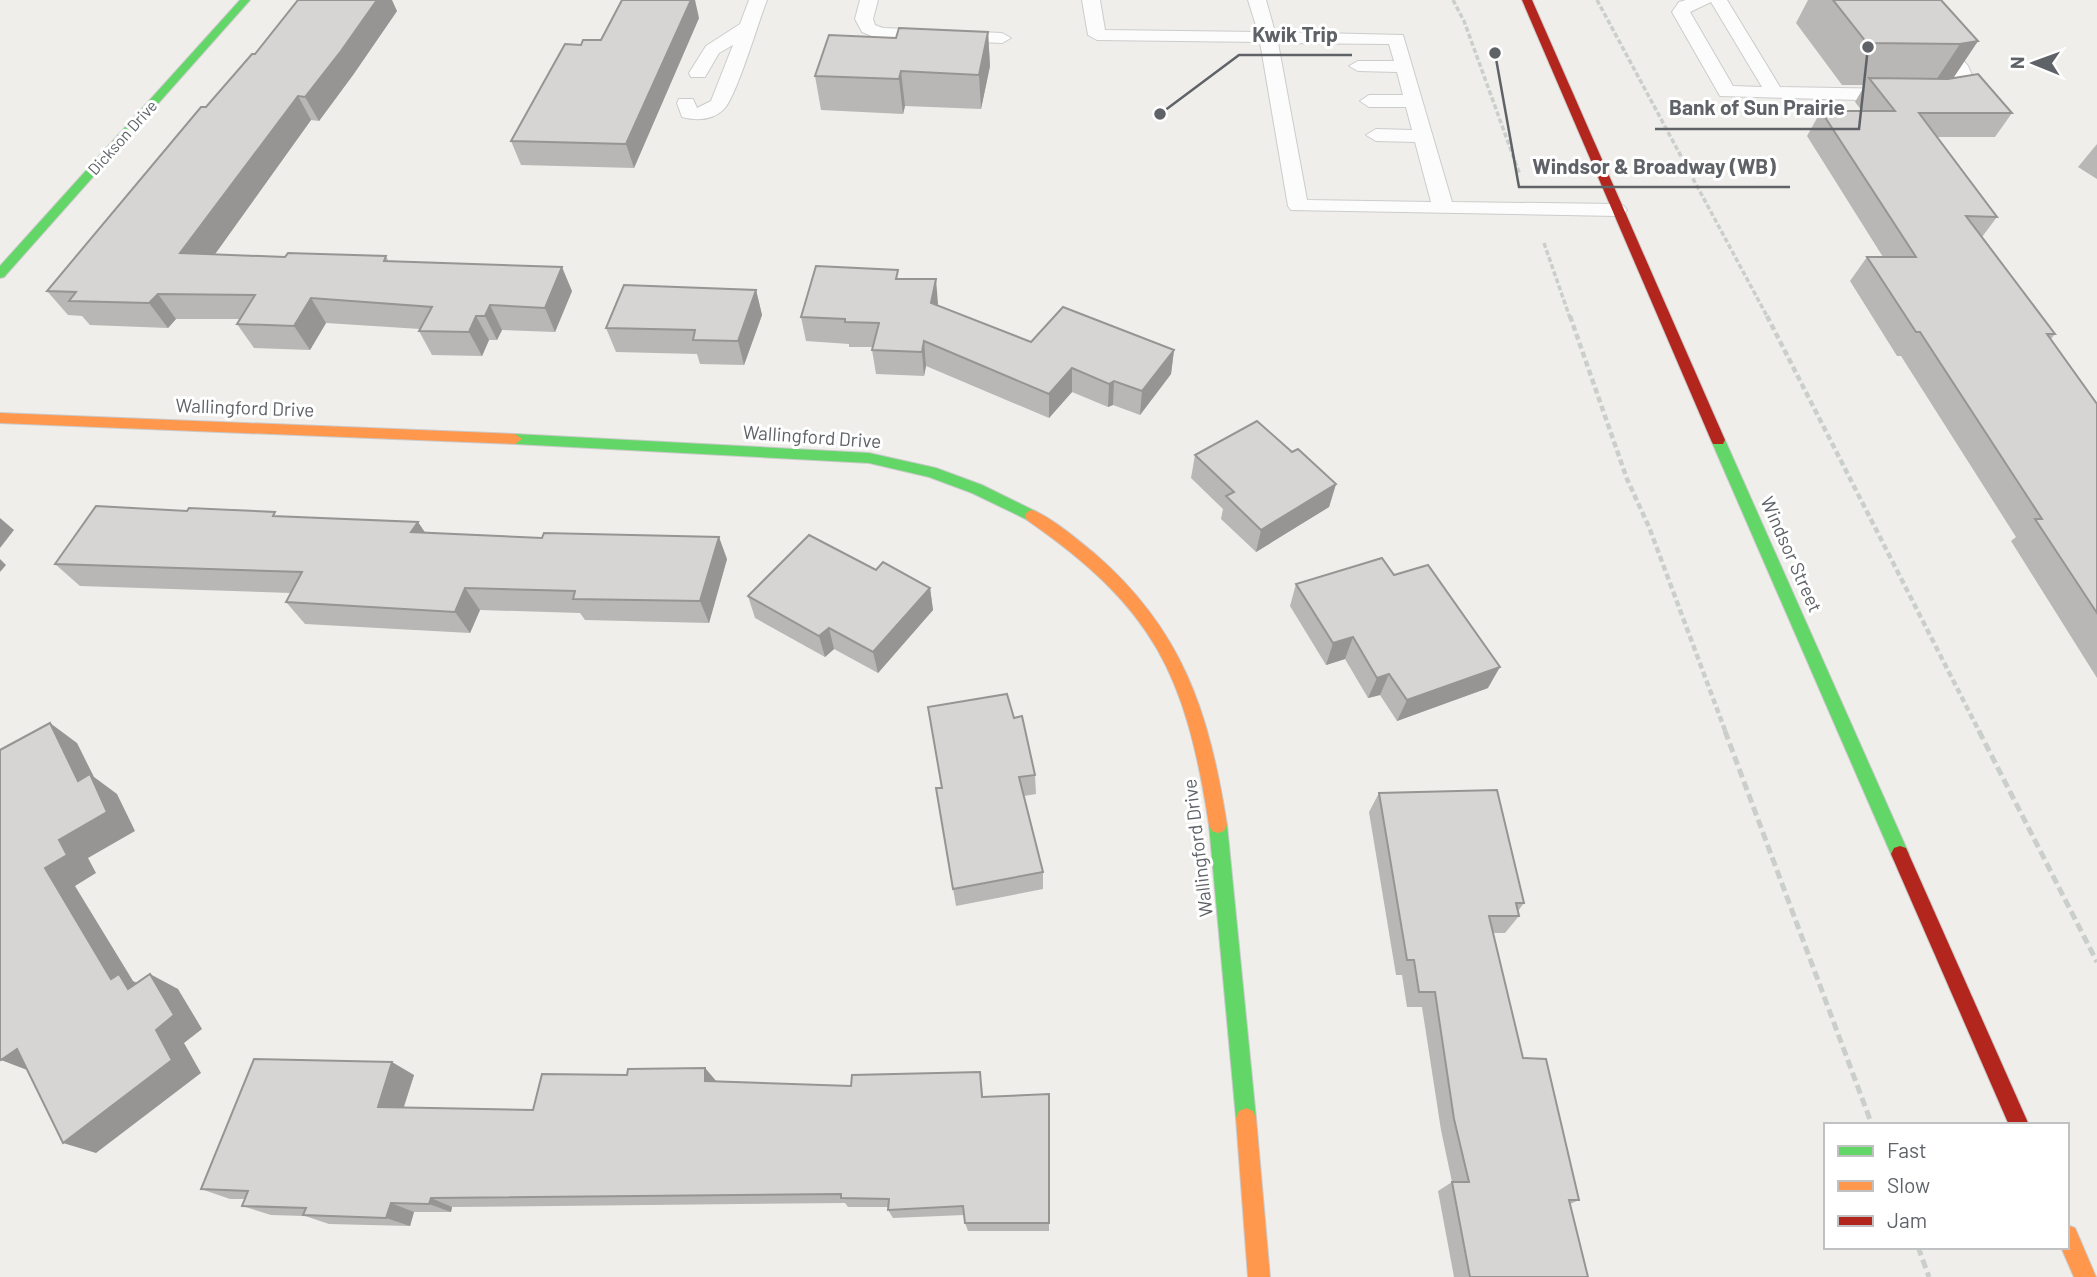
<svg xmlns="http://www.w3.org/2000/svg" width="2097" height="1277" font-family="Barlow,sans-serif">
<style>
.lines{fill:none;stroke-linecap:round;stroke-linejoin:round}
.lane-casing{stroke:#cbcccc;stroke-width:2}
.fast-casing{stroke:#cacacb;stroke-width:2}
.slow-casing{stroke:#cacacb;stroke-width:2}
.jam-casing{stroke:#cacacb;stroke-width:2}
.path-far2{stroke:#cacfcc;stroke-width:3.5;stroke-dasharray:5 2.5;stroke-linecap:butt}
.path-far1{stroke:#cacfcc;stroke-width:4.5;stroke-dasharray:6 3.5;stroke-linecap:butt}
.path{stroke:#cacfcc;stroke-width:5;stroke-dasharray:9 4.5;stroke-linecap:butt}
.lane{fill:#fdfcfc;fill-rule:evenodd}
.fast{fill:#63d668;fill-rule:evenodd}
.slow{fill:#ff974d;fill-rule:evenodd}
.jam{fill:#b3261e;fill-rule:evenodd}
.wall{fill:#b8b7b5}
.shaded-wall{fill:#969594}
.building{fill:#d6d5d3;stroke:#969594;stroke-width:2}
.labels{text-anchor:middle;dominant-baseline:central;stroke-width:6;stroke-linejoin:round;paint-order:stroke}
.far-street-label{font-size:16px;fill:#5f6368;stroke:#fff}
.street-label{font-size:19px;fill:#5f6368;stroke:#fff}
.leader{fill:none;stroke:#5f6368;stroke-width:2.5}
.callout-dot{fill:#5f6368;stroke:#fff;stroke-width:2.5}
.callout-label{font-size:21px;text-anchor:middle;font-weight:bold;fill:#5f6368;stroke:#fff;stroke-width:6;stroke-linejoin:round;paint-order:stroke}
</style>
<rect width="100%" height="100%" fill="#efeeea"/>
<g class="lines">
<g class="lane-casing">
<g id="lane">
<path d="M 749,0 L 767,0 C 759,20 736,98 724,109 C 713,120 697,121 682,117 L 677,103 L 679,99 L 693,99 L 697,108 L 711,101 L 733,45 L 719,53 L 705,77 L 691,77 L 689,73 L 706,46 L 740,24 Z"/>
<path d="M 860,0 L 878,0 L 873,19 L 875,25 L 883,28 L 1002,33 L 1011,38 L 1002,43 L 874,37 L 862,32 L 855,19 Z"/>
<path d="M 1082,0 L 1100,0 L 1105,30 L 1258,32 L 1248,0 L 1266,0 L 1275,32 L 1403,35 L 1452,202 L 1617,204 L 1624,206 L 1627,210 L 1624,214 L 1617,216 L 1291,210 L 1288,206 L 1260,42 L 1097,40 L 1088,35 ZM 1278,43 L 1389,44 L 1394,61 L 1358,61 L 1349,66 L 1358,71 L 1397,72 L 1403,95 L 1369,95 L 1360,101 L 1369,107 L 1406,107 L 1412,130 L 1376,129 L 1366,135 L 1376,141 L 1415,142 L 1431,202 L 1307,200 Z"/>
<path d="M 1686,0 L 1727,0 L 1780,87 L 1896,89 L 1905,95 L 1896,101 L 1720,96 L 1672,12 L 1679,2 ZM 1711,2 L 1762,87 L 1733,86 L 1690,12 Z"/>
<path d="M 1895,0 L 1913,0 L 1968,66 L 1975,82 C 1966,95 1951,102 1934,98 L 1932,94 L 1934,90 L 1951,87 L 1956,81 L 1952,71 Z"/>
</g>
</g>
<g class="fast-casing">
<g id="fast">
<path d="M 240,0 L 250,0 L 4,277 L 0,278 L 0,266 Z"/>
<path d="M 515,434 L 869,453 L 936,468 L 982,485 L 1037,512 L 1039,516 L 1032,522 L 972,493 L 929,477 L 869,463 L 515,444 L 508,439 Z"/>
<path d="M 1718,435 L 1725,440 L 1909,854 L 1906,860 L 1900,862 L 1894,860 L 1891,854 L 1711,440 Z"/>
<path d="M 1218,817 L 1224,819 L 1227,825 L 1256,1118 L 1253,1125 L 1246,1128 L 1239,1125 L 1236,1118 L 1209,825 L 1212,819 Z"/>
</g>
</g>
<g class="slow-casing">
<g id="slow">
<path d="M 0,413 L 515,434 L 522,439 L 515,444 L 0,423 Z"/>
<path d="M 1032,510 C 1051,517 1078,540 1094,553 C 1183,630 1209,712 1227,825 L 1224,831 L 1218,833 L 1212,831 L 1209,825 C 1186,674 1154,608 1027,520 L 1025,516 L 1027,512 Z"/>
<path d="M 1246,1108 L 1253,1111 L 1256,1118 L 1270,1277 L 1248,1277 L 1236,1118 L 1239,1111 Z"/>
<path d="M 2067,1225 L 2075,1228 L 2096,1277 L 2074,1277 L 2061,1247 L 2067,1247 Z"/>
</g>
</g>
<g class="jam-casing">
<g id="jam">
<path d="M 1522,0 L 1532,0 L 1725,440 L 1723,444 L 1713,444 L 1711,440 Z"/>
<path d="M 1900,846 L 1906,848 L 2029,1125 L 2009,1125 L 1891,854 L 1894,848 Z"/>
</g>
</g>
<g class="path-far2">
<path d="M 1453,0 L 1464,21 L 1520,175"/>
<path d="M 1597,0 L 1768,318"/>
<path d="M 1544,243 L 1570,318"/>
</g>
<g class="path-far1">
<path d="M 1570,316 L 1627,479 L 1649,527 L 1726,733"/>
<path d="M 1767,316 L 1980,733"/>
</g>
<g class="path">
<path d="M 1725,731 L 1872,1125"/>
<path d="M 1979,731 L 2097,962"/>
<path d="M 1918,1247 L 1929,1277"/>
</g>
<use href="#lane" class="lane"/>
<use href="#fast" class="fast"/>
<use href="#slow" class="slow"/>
<use href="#jam" class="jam"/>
</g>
<g class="wall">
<path d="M 1808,0 L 1941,0 L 1978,41 L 1953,78 L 2012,113 L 1995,137 L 1937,137 L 1997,217 L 1982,237 L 2055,334 L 2051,339 L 2097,404 L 2097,678 L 2011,541 L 2016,537 L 1901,356 L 1897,356 L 1850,281 L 1867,257 L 1883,257 L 1807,136 L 1821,111 L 1862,111 L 1855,102 L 1865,85 L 1842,85 L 1796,23 Z"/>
<path d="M 397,11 L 353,75 L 319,121 L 311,120 L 214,255 L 285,257 L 386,256 L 389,262 L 572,291 L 555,332 L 502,330 L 497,340 L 489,340 L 482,356 L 432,355 L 419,331 L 420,329 L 326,323 L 310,350 L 254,348 L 237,324 L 239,319 L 176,319 L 168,328 L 90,325 L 82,316 L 68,315 L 47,291 L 206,107 L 255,54 Z"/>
<path d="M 699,18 L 634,168 L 521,165 L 511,141 L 581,45 Z"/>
<path d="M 988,32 L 990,66 L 981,109 L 905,106 L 903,114 L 821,110 L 815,76 L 896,38 Z"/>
<path d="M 2097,144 L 2097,179 L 2078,167 Z"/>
<path d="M 899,279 L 938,304 L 938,306 L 1031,342 L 1174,350 L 1171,374 L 1140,415 L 1113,405 L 1108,407 L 1072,392 L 1049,418 L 926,366 L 924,376 L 876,374 L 872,350 L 873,347 L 849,347 L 849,344 L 806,341 L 801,317 Z"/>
<path d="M 756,290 L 762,315 L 744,365 L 700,364 L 697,354 L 616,352 L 606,328 Z"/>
<path d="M 1292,452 L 1336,484 L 1329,507 L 1256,552 L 1221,519 L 1223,509 L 1191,478 L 1195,455 Z"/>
<path d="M 279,516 L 425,533 L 727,559 L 709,623 L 585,620 L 580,613 L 480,610 L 470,633 L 305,624 L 286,602 L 291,593 L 80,586 L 55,564 Z"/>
<path d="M 876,570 L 930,588 L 933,610 L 878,673 L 834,649 L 825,657 L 755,618 L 748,596 Z"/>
<path d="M 1394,575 L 1488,688 L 1397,721 L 1380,695 L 1368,698 L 1345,659 L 1326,665 L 1290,606 L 1296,584 Z"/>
<path d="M 1014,718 L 1035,775 L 1036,794 L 1024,796 L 1043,872 L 1043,889 L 956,906 L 936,788 L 942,788 Z"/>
<path d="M 1379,793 L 1524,903 L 1518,911 L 1519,916 L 1505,933 L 1493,933 L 1523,1058 L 1579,1200 L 1570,1204 L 1588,1277 L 1454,1277 L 1438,1191 L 1452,1182 L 1441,1130 L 1422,1007 L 1407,1007 L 1402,975 L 1396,975 L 1369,812 Z"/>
<path d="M 705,1068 L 716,1081 L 851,1086 L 982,1085 L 983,1097 L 1049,1094 L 1049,1231 L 968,1231 L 965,1223 L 964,1215 L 893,1218 L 888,1210 L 888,1207 L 848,1207 L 845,1203 L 452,1207 L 451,1212 L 414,1212 L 410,1226 L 329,1224 L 305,1216 L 271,1215 L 242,1206 L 245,1199 L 230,1199 L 201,1189 L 414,1075 L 404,1107 L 533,1110 L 627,1075 Z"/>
</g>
<g class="shaded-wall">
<path d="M 377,0 L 392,0 L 397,11 L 353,75 L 319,121 L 305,97 Z"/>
<path d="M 691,0 L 695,0 L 699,18 L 634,168 L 626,144 Z"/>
<path d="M 988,32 L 990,66 L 981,109 L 979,75 Z"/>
<path d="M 1978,41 L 1950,83 L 1932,86 L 1960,44 Z"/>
<path d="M 901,71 L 905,106 L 903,114 L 899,79 Z"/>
<path d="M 298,96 L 311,120 L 198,278 L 180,253 Z"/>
<path d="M 562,267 L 572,291 L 555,332 L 545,308 Z"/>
<path d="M 936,279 L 938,304 L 934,327 L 931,303 Z"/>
<path d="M 756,290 L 762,315 L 744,365 L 738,341 Z"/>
<path d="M 158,294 L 176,319 L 168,328 L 149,303 Z"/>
<path d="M 311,298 L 326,323 L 310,350 L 294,326 Z"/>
<path d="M 490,305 L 502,330 L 497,340 L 485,316 Z"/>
<path d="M 476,316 L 489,340 L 482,356 L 469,332 Z"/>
<path d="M 924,341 L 926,366 L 924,376 L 922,352 Z"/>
<path d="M 1174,350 L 1171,374 L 1140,415 L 1142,391 Z"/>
<path d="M 1072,368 L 1072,392 L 1049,418 L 1049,394 Z"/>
<path d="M 1114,381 L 1113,405 L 1108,407 L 1109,384 Z"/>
<path d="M 1336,484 L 1329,507 L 1256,552 L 1261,530 Z"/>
<path d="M 0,518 L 14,530 L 0,548 Z"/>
<path d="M 418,522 L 433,544 L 411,532 Z"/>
<path d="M 719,537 L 727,559 L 709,623 L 700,601 Z"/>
<path d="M 0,559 L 6,565 L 0,572 Z"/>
<path d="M 465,588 L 480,610 L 470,633 L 455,612 Z"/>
<path d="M 930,588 L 933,610 L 878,673 L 873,652 Z"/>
<path d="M 829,628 L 834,649 L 825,657 L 819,636 Z"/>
<path d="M 1353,637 L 1345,659 L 1326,665 L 1333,643 Z"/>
<path d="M 1500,667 L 1488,688 L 1397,721 L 1407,700 Z"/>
<path d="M 1389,674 L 1380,695 L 1368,698 L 1377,678 Z"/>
<path d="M 50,723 L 77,743 L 94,777 L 117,794 L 135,831 L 88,858 L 96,873 L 75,886 L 133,981 L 149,989 L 157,1003 L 111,979 L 45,868 L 59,840 L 78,781 Z"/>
<path d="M 150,974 L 178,989 L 202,1029 L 184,1043 L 201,1073 L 96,1153 L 63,1143 L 156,1030 Z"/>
<path d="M 17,1049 L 35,1073 L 1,1060 Z"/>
<path d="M 392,1062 L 414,1075 L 400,1118 L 378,1107 Z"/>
<path d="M 705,1068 L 716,1081 L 716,1093 L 705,1081 Z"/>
<path d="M 431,1198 L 452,1207 L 451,1212 L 429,1204 Z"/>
<path d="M 391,1203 L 414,1212 L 410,1226 L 386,1218 Z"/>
</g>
<g class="building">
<path d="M 298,0 L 377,0 L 341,51 L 305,97 L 298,96 L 180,253 L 285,257 L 288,253 L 386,256 L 384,261 L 562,267 L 545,308 L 490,305 L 485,316 L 476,316 L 469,332 L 419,331 L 432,307 L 311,298 L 294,326 L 237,324 L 255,295 L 158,294 L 149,303 L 69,301 L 76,292 L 47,291 L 201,107 L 206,107 L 252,54 L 255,54 Z"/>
<path d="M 622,0 L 691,0 L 626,144 L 511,141 L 565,44 L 581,45 L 583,40 L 601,40 Z"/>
<path d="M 1833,0 L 1941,0 L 1978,41 L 1960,44 L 1867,43 Z"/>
<path d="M 899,28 L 988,32 L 979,75 L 901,71 L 899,79 L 815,76 L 829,35 L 896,38 Z"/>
<path d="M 1978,74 L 2012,113 L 1919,113 L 1997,217 L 1966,216 L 2055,334 L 2047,334 L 2097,404 L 2097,613 L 2035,519 L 2042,519 L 1920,332 L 1916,332 L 1867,257 L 1916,257 L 1821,111 L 1895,111 L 1869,78 L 1948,79 Z"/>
<path d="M 816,266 L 898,270 L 896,279 L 936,279 L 931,303 L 1031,342 L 1063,307 L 1174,350 L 1142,391 L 1114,381 L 1109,384 L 1072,368 L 1049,394 L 924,341 L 922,352 L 872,350 L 879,323 L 845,322 L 845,319 L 801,317 Z"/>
<path d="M 624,285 L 756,290 L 738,341 L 693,340 L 695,330 L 606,328 Z"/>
<path d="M 1257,421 L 1292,452 L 1298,449 L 1336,484 L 1261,530 L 1226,496 L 1234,492 L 1195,455 Z"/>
<path d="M 96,506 L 187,511 L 189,508 L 275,512 L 273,516 L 418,522 L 411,532 L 542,538 L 544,533 L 719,537 L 700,601 L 573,599 L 575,591 L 465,588 L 455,612 L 286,602 L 302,572 L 55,564 Z"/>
<path d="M 809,535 L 876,570 L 883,562 L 930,588 L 873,652 L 829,628 L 819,636 L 748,596 Z"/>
<path d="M 1382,558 L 1394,575 L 1428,565 L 1500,667 L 1407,700 L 1389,674 L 1377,678 L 1353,637 L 1333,643 L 1296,584 Z"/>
<path d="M 1007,694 L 1014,718 L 1022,716 L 1035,775 L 1019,777 L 1043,872 L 953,889 L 936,788 L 942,788 L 928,707 Z"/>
<path d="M 50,723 L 78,781 L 90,774 L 107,812 L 59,840 L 67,855 L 45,868 L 111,979 L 119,974 L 128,989 L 150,974 L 174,1015 L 156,1030 L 172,1060 L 63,1143 L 17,1049 L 1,1060 L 0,1058 L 0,750 Z"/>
<path d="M 1497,790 L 1524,903 L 1516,903 L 1519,916 L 1489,916 L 1523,1058 L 1546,1059 L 1579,1200 L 1569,1200 L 1588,1277 L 1470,1277 L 1452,1182 L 1469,1182 L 1454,1119 L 1435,992 L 1419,992 L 1414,960 L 1407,960 L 1379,793 Z"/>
<path d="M 254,1059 L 392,1062 L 378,1107 L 533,1110 L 542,1074 L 627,1075 L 628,1069 L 705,1068 L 705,1081 L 851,1086 L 852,1075 L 980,1072 L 982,1097 L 1049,1094 L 1049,1223 L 965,1223 L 963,1206 L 888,1210 L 889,1199 L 841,1198 L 841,1194 L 431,1198 L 429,1204 L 391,1203 L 386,1218 L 303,1215 L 306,1208 L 242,1206 L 248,1191 L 201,1189 Z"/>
</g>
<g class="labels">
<g class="far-street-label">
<text transform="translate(122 137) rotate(-48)">Dickson Drive</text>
</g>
<g class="street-label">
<text transform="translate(245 407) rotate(2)">Wallingford Drive</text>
<text transform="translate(812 436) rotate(4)">Wallingford Drive</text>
<text transform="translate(1792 554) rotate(66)">Windsor Street</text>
<text transform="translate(1197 848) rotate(-97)">Wallingford Drive</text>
</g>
</g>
<path class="leader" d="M1160 114L1239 55H1352M1868 47L1859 129H1655M1495 53L1519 187H1790"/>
<g class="callout-dot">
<circle cx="1160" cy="114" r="7"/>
<circle cx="1868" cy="47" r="7"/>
<circle cx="1495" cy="53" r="7"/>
</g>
<g class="callout-label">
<text x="1295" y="42">Kwik Trip</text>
<text x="1757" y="115">Bank of Sun Prairie</text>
<text x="1654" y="174">Windsor &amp; Broadway (WB)</text>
</g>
<rect x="1824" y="1123" width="245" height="126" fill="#ffffff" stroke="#bfc1c3" stroke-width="2"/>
<rect x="1838" y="1146" width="35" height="10" fill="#63d668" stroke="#bfc1c3" stroke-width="2"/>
<text x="1887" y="1158" font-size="21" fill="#5f6368">Fast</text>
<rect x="1838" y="1181" width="35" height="10" fill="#ff974d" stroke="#bfc1c3" stroke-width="2"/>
<text x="1887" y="1193" font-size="21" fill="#5f6368">Slow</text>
<rect x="1838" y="1216" width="35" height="10" fill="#b3261e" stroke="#bfc1c3" stroke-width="2"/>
<text x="1887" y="1228" font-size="21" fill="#5f6368">Jam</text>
<g transform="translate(2034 63) rotate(271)" stroke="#ffffff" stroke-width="5" paint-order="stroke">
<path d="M0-5L12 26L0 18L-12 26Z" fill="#5f6368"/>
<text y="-10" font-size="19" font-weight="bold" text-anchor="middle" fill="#5f6368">N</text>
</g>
</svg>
